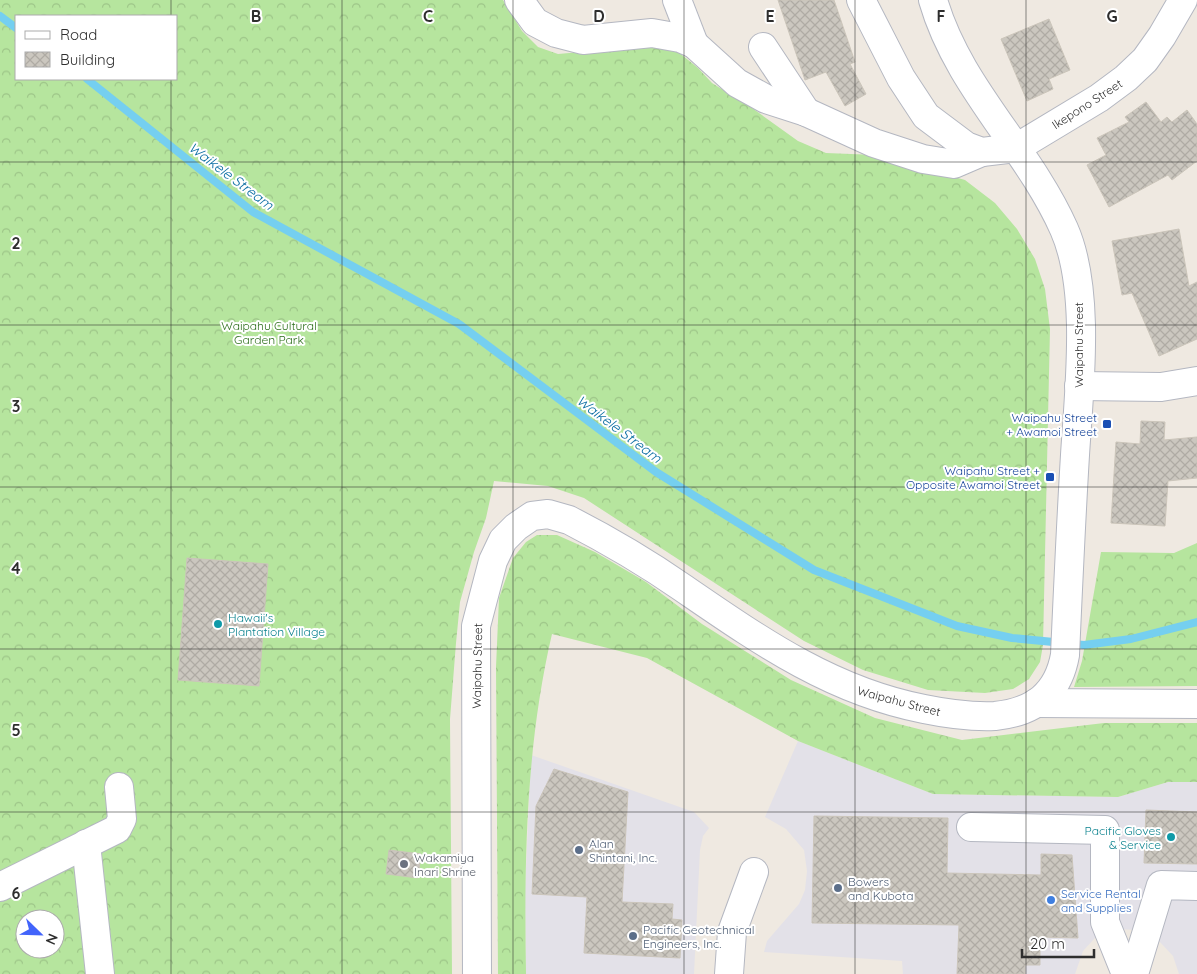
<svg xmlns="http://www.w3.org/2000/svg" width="1197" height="974" font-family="Quicksand,sans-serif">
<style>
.industrial{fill:#e3e1e8}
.forest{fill:url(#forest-crowns);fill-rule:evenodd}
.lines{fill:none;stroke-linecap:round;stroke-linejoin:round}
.stream{stroke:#75cff0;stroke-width:8}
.building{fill:url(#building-cross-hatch);stroke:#cbc5ba}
.minor-casing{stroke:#b4b7c1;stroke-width:30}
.minor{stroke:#fff;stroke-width:28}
.grid{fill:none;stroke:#2e2e2e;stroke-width:1;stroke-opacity:0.55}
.transit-dot{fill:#1a4fb4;stroke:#fff;stroke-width:2}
.culture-dot{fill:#0f9aa8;stroke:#fff;stroke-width:2}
.service-dot{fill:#5c6f8a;stroke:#fff;stroke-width:2}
.worship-dot{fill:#6b7280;stroke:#fff;stroke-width:2}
.shop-dot{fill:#3f7fe0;stroke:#fff;stroke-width:2}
.labels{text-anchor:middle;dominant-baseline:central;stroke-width:4;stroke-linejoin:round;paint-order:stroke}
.street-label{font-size:12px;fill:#2e2e2e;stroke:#fff}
.park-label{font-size:12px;fill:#2c6e1b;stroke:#fff}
.transit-label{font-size:12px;fill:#164399;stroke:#fff;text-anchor:end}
.culture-label{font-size:12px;fill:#0d838f;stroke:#fff;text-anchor:start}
.service-label{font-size:12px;fill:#4e5e75;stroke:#fff;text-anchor:start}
.worship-label{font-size:12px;fill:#5b616d;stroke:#fff;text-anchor:start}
.shop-label{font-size:12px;fill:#366cbe;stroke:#fff;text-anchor:start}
.water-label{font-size:14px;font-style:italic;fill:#0d6fa3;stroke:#fff}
.grid-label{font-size:16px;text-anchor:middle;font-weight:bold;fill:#2e2e2e;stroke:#fff;stroke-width:4;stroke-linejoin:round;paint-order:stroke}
</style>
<defs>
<pattern id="forest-crowns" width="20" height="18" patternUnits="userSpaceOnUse" patternTransform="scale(1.25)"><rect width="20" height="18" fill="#b6e59e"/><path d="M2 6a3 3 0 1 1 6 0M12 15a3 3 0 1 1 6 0" fill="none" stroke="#9dc588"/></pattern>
<pattern id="building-cross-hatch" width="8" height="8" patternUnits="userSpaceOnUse" patternTransform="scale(1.25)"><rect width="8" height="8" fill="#cbc7bf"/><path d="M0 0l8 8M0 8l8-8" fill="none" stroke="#afaba4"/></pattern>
</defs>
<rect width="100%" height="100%" fill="#efe9e1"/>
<g class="industrial">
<path d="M 798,741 L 933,794 L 1118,797 L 1168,782 L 1197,782 L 1197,974 L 1179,974 L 1173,956 L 1158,940 L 1137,930 L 1117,929 L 1095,938 L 1083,951 L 1075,974 L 903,974 L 902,961 L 764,952 L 767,941 L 799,904 L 805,890 L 807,871 L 804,850 L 786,829 L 765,817 Z"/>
<path d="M 531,755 L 694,812 L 709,828 L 703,836 L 700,850 L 694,974 L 526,974 L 525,892 Z"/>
</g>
<g class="forest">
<path d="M 0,0 L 503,0 L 522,31 L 538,47 L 558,54 L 649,46 L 677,51 L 698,68 L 712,83 L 752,108 L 798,141 L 826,153 L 876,155 L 965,180 L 995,203 L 1017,229 L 1035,259 L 1045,289 L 1050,329 L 1043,645 L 1040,662 L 1029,679 L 1013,689 L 985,693 L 928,690 L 863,670 L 804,641 L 584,498 L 548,486 L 494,481 L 486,518 L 474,552 L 460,602 L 456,643 L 450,719 L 452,974 L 0,974 ZM 16,16 L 176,16 L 176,79 L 16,79 ZM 25,919 L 55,919 L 55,949 L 25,949 Z"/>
<path d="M 537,535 L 557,535 L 595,552 L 646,582 L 702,624 L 791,680 L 875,718 L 962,740 L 1104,723 L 1197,723 L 1197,782 L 1168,782 L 1118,797 L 933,794 L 798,741 L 647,658 L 552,634 C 526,745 524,860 526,974 L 498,974 L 496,667 L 499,598 L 513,558 L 526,542 Z"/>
<path d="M 1197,543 L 1197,686 L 1074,687 L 1082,661 L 1101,552 L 1174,553 Z"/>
</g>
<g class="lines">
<g class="stream">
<path d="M 0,16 L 16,28"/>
<path d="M 87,79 L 253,212 L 459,324 L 656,472 L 814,570 L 957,626 L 1012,638 L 1084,645 L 1131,639 L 1197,622"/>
</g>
</g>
<g class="building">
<path d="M 778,0 L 834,0 L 855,62 L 850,64 L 866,94 L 845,106 L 826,72 L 805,80 Z"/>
<path d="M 1049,19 L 1070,70 L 1049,79 L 1053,89 L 1027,101 L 1001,39 Z"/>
<path d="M 1146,102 L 1161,122 L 1167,117 L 1172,122 L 1187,110 L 1197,124 L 1197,161 L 1172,180 L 1168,175 L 1109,207 L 1087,165 L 1106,155 L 1097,138 L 1129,122 L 1125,117 Z"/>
<path d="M 1179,229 L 1189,286 L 1197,282 L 1197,339 L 1159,356 L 1132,293 L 1122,295 L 1112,241 Z"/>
<path d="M 1141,421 L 1165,422 L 1164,440 L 1197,437 L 1197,478 L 1168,481 L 1165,526 L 1111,523 L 1116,442 L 1140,444 Z"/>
<path d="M 187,558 L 268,564 L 259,686 L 178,680 Z"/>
<path d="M 554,769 L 628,792 L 622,902 L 673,904 L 672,919 L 682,920 L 680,958 L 584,953 L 587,897 L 532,894 L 536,806 Z"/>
<path d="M 1146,810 L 1197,812 L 1197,864 L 1144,863 Z"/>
<path d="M 814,816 L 948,818 L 947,873 L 1041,875 L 1041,854 L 1072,855 L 1078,938 L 1040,937 L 1040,965 L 1025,965 L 1025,974 L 957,974 L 959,925 L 812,923 Z"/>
<path d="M 389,850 L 421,854 L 418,878 L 386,874 Z"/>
</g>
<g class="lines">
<g class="minor-casing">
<g id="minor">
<path d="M 519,0 L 535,22 L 556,33 L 583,40 L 652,33 L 680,38 L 694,44 L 737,83 L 766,99 L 806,112 L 874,143 L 923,159 L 954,164 L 982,152"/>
<path d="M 677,0 L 694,44"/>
<path d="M 861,0 L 901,78 L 926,116 L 966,146 L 982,152 L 1016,148 L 1099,98 L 1126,78 L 1145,60 L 1162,36 L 1183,0"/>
<path d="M 763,47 L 806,112"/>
<path d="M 1079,386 L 1161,387 L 1197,381"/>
<path d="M 1036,703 L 1197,704"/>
<path d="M 971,827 L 1105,830 L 1105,922 L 1126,974"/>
<path d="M 86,844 L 100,974"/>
<path d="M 0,887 L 117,829 L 122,819 L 119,787"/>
<path d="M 477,974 L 476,626 L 493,561 L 503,540 L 516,527 L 532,516 L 548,514 L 569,520 C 608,540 647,563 683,588 C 759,640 831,691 924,709 C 948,714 970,717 995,716 C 1034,712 1058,694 1065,655 C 1068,588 1071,521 1075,455 C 1079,389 1091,290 1064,229 C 1028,148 958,87 933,0"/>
<path d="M 729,974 L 732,932 L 754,872"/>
<path d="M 1134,974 L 1161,885 L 1197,886"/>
</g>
</g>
<use href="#minor" class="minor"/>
</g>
<path class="grid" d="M 171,0 L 171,16M 342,0 L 342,974M 513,0 L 513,974M 684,0 L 684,974M 855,0 L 855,974M 1026,0 L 1026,974M 171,79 L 171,974M 0,162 L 1197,162M 0,325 L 1197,325M 0,487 L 1197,487M 0,649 L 1197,649M 0,812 L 1197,812"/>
<g class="transit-dot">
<rect x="1102" y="419" width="10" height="10" rx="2.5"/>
<rect x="1045" y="472" width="10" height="10" rx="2.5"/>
</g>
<g class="culture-dot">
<circle cx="218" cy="624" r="5"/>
<circle cx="1171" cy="837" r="5"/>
</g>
<g class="service-dot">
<circle cx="579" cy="850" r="5"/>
<circle cx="838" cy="888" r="5"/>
<circle cx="633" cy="936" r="5"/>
</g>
<circle class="worship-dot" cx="404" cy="864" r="5"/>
<circle class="shop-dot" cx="1051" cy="900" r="5"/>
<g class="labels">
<g class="street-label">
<text transform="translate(1087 104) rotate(-33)">Ikepono Street</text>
<text transform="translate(1078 345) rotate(-90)">Waipahu Street</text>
<text transform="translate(477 666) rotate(-89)">Waipahu Street</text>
<text transform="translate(899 701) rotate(15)">Waipahu Street</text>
</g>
<g class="park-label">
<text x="269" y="325">Waipahu Cultural<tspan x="269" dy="14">Garden Park</tspan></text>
</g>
<g class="transit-label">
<text x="1097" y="417">Waipahu Street<tspan x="1097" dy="14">+ Awamoi Street</tspan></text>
<text x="1040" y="470">Waipahu Street +<tspan x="1040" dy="14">Opposite Awamoi Street</tspan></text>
</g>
<g class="culture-label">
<text x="228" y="617">Hawaii's<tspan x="228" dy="14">Plantation Village</tspan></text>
<text x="1161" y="830" text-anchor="end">Pacific Gloves<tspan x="1161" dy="14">&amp; Service</tspan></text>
</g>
<g class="service-label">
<text x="589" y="843">Alan<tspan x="589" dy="14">Shintani, Inc.</tspan></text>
<text x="848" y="881">Bowers<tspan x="848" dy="14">and Kubota</tspan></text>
<text x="643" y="929">Pacific Geotechnical<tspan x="643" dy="14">Engineers, Inc.</tspan></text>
</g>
<g class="worship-label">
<text x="414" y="857">Wakamiya<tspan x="414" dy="14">Inari Shrine</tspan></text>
</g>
<g class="shop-label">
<text x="1061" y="893">Service Rental<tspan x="1061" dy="14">and Supplies</tspan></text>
</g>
<g class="water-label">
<text transform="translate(231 176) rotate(37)">Waikele Stream</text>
<text transform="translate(619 429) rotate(37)">Waikele Stream</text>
</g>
</g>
<g class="grid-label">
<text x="256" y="22">B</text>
<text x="428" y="22">C</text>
<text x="599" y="22">D</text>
<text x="770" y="22">E</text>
<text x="941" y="22">F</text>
<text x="1112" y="22">G</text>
<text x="16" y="249">2</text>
<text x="16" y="412">3</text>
<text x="16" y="574">4</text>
<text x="16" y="736">5</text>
<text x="16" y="899">6</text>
</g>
<rect x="15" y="15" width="162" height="65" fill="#ffffff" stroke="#ababab"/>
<rect x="25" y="31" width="25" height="8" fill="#ffffff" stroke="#ababab"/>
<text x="60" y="40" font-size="15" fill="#2e2e2e">Road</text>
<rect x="25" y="52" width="25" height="15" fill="url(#building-cross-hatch)" stroke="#ababab"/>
<text x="60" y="65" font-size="15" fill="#2e2e2e">Building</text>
<g transform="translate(40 934) rotate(113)"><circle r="24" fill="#ffffff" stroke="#ababab"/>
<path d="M0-4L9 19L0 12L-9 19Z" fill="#4264fb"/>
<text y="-8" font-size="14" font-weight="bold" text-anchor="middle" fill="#2e2e2e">N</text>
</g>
<path d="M1022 949v8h72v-8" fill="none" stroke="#2e2e2e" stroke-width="2.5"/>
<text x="1030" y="949" font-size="15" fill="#2e2e2e" stroke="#ffffff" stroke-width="4" paint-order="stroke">20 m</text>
</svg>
